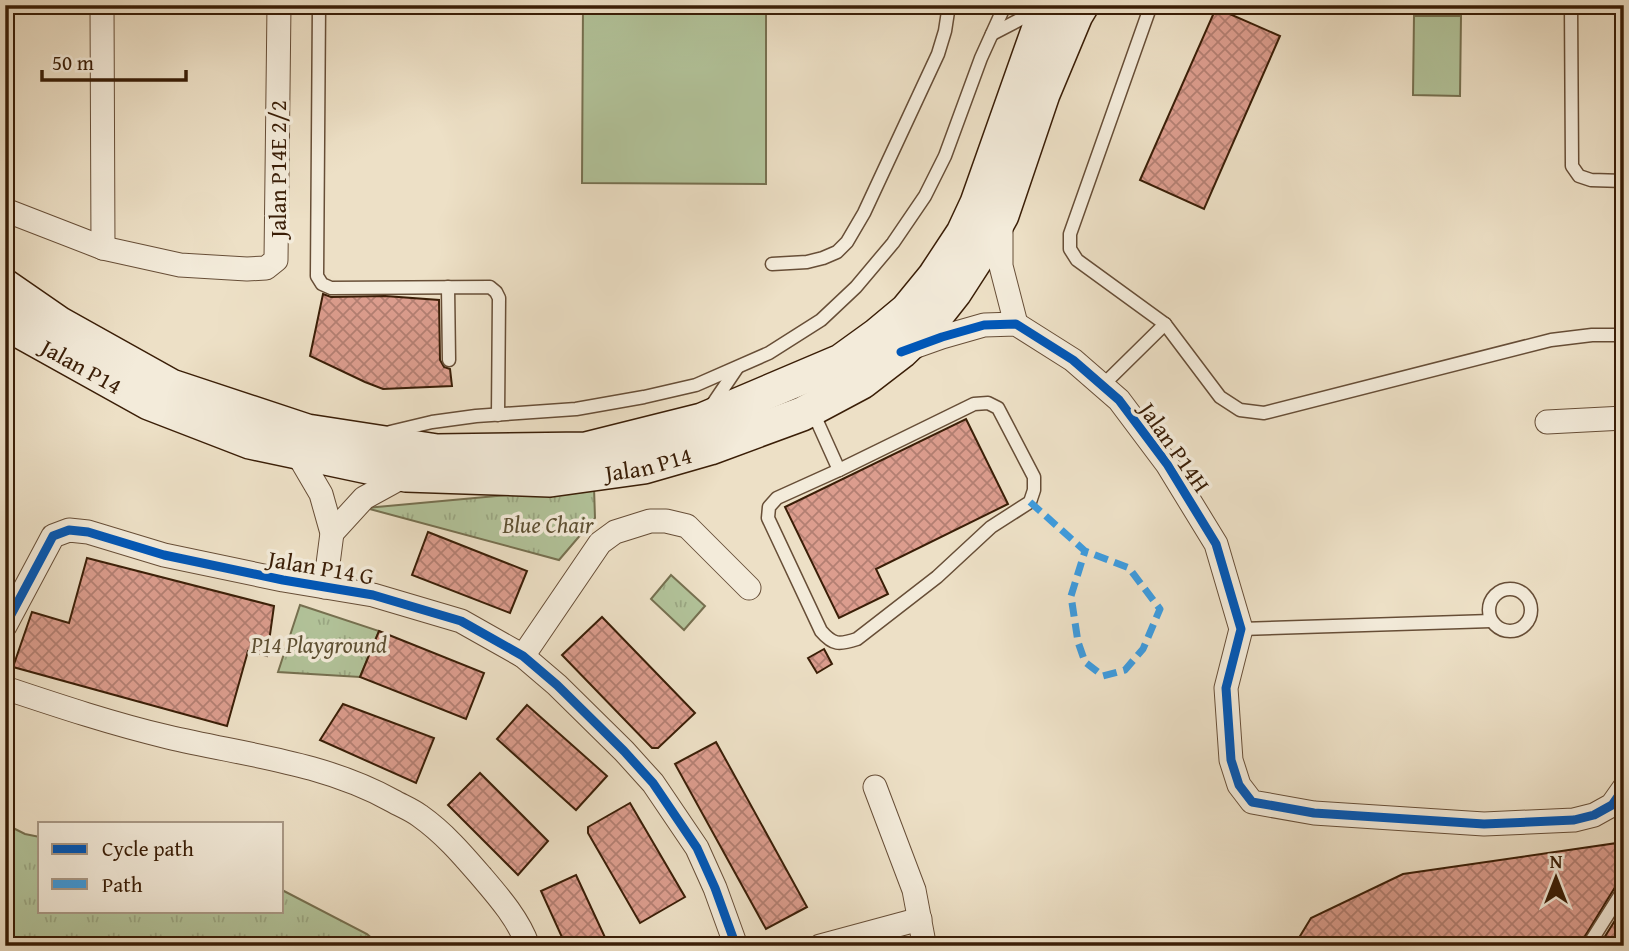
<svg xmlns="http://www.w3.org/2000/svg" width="1629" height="951" font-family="'Gentium Book Plus',serif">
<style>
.grass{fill:#b2c39a;stroke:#767050;stroke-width:2}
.park{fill:url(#park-tufts);stroke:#767050;stroke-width:2}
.building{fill:url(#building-cross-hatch);stroke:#3a1e07;stroke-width:2}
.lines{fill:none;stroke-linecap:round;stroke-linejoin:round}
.lane-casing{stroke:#674e37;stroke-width:15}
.street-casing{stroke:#674e37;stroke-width:25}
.secondary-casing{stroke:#3a1e07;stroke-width:36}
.lane{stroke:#f3ebda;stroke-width:12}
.street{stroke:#f3ebda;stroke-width:23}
.secondary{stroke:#f3ebda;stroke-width:33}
.quiet{stroke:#3e9bdd;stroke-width:7;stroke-dasharray:14 7;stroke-linecap:butt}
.cycleway-casing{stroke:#f3ebda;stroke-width:13}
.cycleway{stroke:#0057b8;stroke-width:9}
.labels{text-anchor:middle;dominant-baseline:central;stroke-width:7;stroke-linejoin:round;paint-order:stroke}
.street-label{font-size:23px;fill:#3a1e07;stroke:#f3ebda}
.park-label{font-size:23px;font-style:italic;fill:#5e5033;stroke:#f3ebda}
</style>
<defs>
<pattern id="park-tufts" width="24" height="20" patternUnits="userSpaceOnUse" patternTransform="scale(1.75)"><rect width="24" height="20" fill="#b2c39a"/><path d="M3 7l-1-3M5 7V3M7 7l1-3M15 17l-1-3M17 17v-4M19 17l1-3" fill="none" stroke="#9aa783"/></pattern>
<pattern id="building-cross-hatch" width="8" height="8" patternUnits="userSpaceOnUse" patternTransform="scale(1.75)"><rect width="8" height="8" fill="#dc9d8e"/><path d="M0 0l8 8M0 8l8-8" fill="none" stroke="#b37f72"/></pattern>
</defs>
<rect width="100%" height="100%" fill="#ede0c6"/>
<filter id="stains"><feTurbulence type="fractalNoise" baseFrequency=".00286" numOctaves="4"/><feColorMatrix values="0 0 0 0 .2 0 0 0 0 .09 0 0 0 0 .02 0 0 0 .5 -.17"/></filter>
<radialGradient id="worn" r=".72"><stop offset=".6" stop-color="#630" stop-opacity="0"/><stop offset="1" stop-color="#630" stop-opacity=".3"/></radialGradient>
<g class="grass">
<path d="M 583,5 L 766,5 L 766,184 L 582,183 Z"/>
<path d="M 1414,16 L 1461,16 L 1460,96 L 1413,95 Z"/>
</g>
<g class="park">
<path d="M 594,487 L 595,518 L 559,560 L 366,508 Z"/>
<path d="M 671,575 L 705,606 L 684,630 L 651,599 Z"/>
<path d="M 300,605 L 379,631 L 360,677 L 278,672 Z"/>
<path d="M 5,824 L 25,834 L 40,837 L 40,911 L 282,911 L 282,890 L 367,934 L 381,946 L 5,946 Z"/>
</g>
<g class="building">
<path d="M 1216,8 L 1280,36 L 1204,209 L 1140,180 Z"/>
<path d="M 323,294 L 331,297 L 385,296 L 439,300 L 440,360 L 444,367 L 450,369 L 452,386 L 383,389 L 365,382 L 310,356 Z"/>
<path d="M 966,419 L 1008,504 L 876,569 L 888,594 L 839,618 L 785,507 Z"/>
<path d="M 428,532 L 527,571 L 510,613 L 412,575 Z"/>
<path d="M 87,558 L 274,606 L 267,656 L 248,651 L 227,726 L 13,667 L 32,612 L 69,623 Z"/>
<path d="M 602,617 L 695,713 L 658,748 L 652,748 L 562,655 Z"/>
<path d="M 379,631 L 484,673 L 466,719 L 360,677 Z"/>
<path d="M 824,649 L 832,664 L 817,673 L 808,658 Z"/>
<path d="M 343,704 L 434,738 L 416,783 L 320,740 Z"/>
<path d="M 527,705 L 607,776 L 576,810 L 497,739 Z"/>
<path d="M 716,742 L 807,907 L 766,929 L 675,764 Z"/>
<path d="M 480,773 L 548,841 L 518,875 L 448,805 Z"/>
<path d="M 630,803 L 685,897 L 640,923 L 588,833 L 588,827 Z"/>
<path d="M 1624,842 L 1624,880 L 1617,884 L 1579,946 L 1294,946 L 1311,918 L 1403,874 Z"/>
<path d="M 576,875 L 609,946 L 566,946 L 541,891 Z"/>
<path d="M 1624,906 L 1624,946 L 1599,946 Z"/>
</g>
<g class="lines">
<g class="lane-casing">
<g id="lane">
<path d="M 319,5 L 317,276 L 322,284 L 331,288 L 490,287 L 496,292 L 499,298 L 498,415"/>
<path d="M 1151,5 L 1070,234 L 1070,249 L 1077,260 L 1165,324 L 1220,397 L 1240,410 L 1264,413 L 1551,340 L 1592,335 L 1624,335"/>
<path d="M 1571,5 L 1572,166 L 1579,176 L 1591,180 L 1624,181"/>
<path d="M 992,34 L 1038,10"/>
<path d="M 772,264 L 807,262 L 823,258 L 837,252 L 847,242 L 864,213 L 938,54 L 945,31 L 949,5"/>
<path d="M 448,287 L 449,360"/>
<path d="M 1102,386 L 1165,324"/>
<path d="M 988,403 L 998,408 L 1034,477 L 1034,490 L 1030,502 L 991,527 L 937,577 L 857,639 C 839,645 833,645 821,631 L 768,518 L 769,507 L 777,498 L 839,470 L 974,404 Z"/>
<path d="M 710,408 L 737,368"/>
<path d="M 812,410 L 839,470"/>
<path d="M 390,432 L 432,422 L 476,416 L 576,409 L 644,397 L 696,385 L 769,353 L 821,320 L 856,287 L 893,243 L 925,196 L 945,156 L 981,58 L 1005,5"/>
<circle cx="1510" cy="610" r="21"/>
<path d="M 1241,629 L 1491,621"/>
<path d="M 1588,946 L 1624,889"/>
</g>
</g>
<g class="street-casing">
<g id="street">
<path d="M 102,5 L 103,248"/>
<path d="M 5,210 L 103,248 L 180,265 L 247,269 L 266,268 L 276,260 L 279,5"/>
<path d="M 1001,221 L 1001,266 L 1016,324"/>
<path d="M 911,348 L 942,337 L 984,325 L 1016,324 L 1073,360 L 1119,400 L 1167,464 L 1216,544 L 1241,629 L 1226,688 L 1231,760 L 1239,785 L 1252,802 L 1314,813 L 1484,824 L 1574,820 L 1594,815 L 1612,805 L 1624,788"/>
<path d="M 1547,422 L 1624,418"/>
<path d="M 297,453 L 321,494 L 332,533 L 325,587"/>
<path d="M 332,533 L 364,498 L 406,475"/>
<path d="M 5,626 L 53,536 L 69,530 L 88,532 L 164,555 L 283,580 L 373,595 L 461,621 L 523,656 L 557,685 L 624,751 L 653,783 L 697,848 L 715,888 L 736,946"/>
<path d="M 523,656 L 600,543 L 615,532 L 650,521 L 666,521 L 687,526 L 749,588"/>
<path d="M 5,688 C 59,706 113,724 168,737 C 244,755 323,762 393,801 C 402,806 412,810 420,816 C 444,833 462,854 481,876 C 499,897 519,920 528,946"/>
<path d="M 875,787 L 914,890 L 924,943"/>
<path d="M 820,946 L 920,919"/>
</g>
</g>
<g class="secondary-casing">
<g id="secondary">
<path d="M 5,286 L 60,324 L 171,386 L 307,431 L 437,451 L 586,449 L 702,420 L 841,361 L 877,335 L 907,310 L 934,277 L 963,233 L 977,203 L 1047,5"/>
<path id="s1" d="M 5,323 L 149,403 L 250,442 L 406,475 L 550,480 L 644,467 L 710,448 L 802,414 L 862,382 L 901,352 L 929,325 L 955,292 L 986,244 L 1002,215 L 1043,94 L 1076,15 L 1082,5"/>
</g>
</g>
<use href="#lane" class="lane"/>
<use href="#street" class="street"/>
<use href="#secondary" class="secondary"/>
<path class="quiet" d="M 1030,502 L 1085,551 L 1129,568 L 1160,609 L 1143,649 L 1125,670 L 1103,676 L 1085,662 L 1078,642 L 1071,596 L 1085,551"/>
<g class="cycleway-casing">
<g id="cycleway">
<path d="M 901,352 L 942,337 L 984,325 L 1016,324 L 1073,360 L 1119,400 L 1167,464 L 1216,544 L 1241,629 L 1226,688 L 1231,760 L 1239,785 L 1252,802 L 1314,813 L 1484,824 L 1574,820 L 1594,815 L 1612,805 L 1624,788"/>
<path d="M 5,626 L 53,536 L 69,530 L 88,532 L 164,555 L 283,580 L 373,595 L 461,621 L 523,656 L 557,685 L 624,751 L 653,783 L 697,848 L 715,888 L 736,946"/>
</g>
</g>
<use href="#cycleway" class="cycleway"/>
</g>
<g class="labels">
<g class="street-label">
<text transform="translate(277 169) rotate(-90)">Jalan P14E 2/2</text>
<text stroke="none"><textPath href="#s1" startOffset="88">Jalan P14</textPath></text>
<text transform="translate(1175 447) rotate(55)">Jalan P14H</text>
<text stroke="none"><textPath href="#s1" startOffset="676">Jalan P14</textPath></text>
<text transform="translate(321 567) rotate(10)">Jalan P14 G</text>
</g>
<g class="park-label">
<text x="548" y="524">Blue Chair</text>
<text x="319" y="644">P14 Playground</text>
</g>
</g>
<rect width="1629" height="951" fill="none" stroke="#ede0c6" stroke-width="28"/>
<rect x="7" y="7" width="1615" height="937" fill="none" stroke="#3a1e07" stroke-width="3.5"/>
<rect x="14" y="14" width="1601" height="923" fill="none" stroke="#3a1e07" stroke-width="2"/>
<rect x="38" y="822" width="245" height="91" fill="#f3ebda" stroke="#a99986" stroke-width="2"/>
<rect x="52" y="844" width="35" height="10" fill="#0057b8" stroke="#a99986" stroke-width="2"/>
<text x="102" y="856" font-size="21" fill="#3a1e07">Cycle path</text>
<rect x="52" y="879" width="35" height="10" fill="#3e9bdd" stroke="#a99986" stroke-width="2"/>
<text x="102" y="892" font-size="21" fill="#3a1e07">Path</text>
<g transform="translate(1556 878)" stroke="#f3ebda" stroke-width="5" paint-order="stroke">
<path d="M0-5L12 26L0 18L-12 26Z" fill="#3a1e07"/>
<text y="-10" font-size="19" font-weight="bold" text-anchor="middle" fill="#3a1e07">N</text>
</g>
<path d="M42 70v10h144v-10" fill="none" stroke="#3a1e07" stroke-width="3.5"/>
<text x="52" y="70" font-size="21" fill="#3a1e07" stroke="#f3ebda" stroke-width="5" paint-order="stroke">50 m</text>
<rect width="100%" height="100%" filter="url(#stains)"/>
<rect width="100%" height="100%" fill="url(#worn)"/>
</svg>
